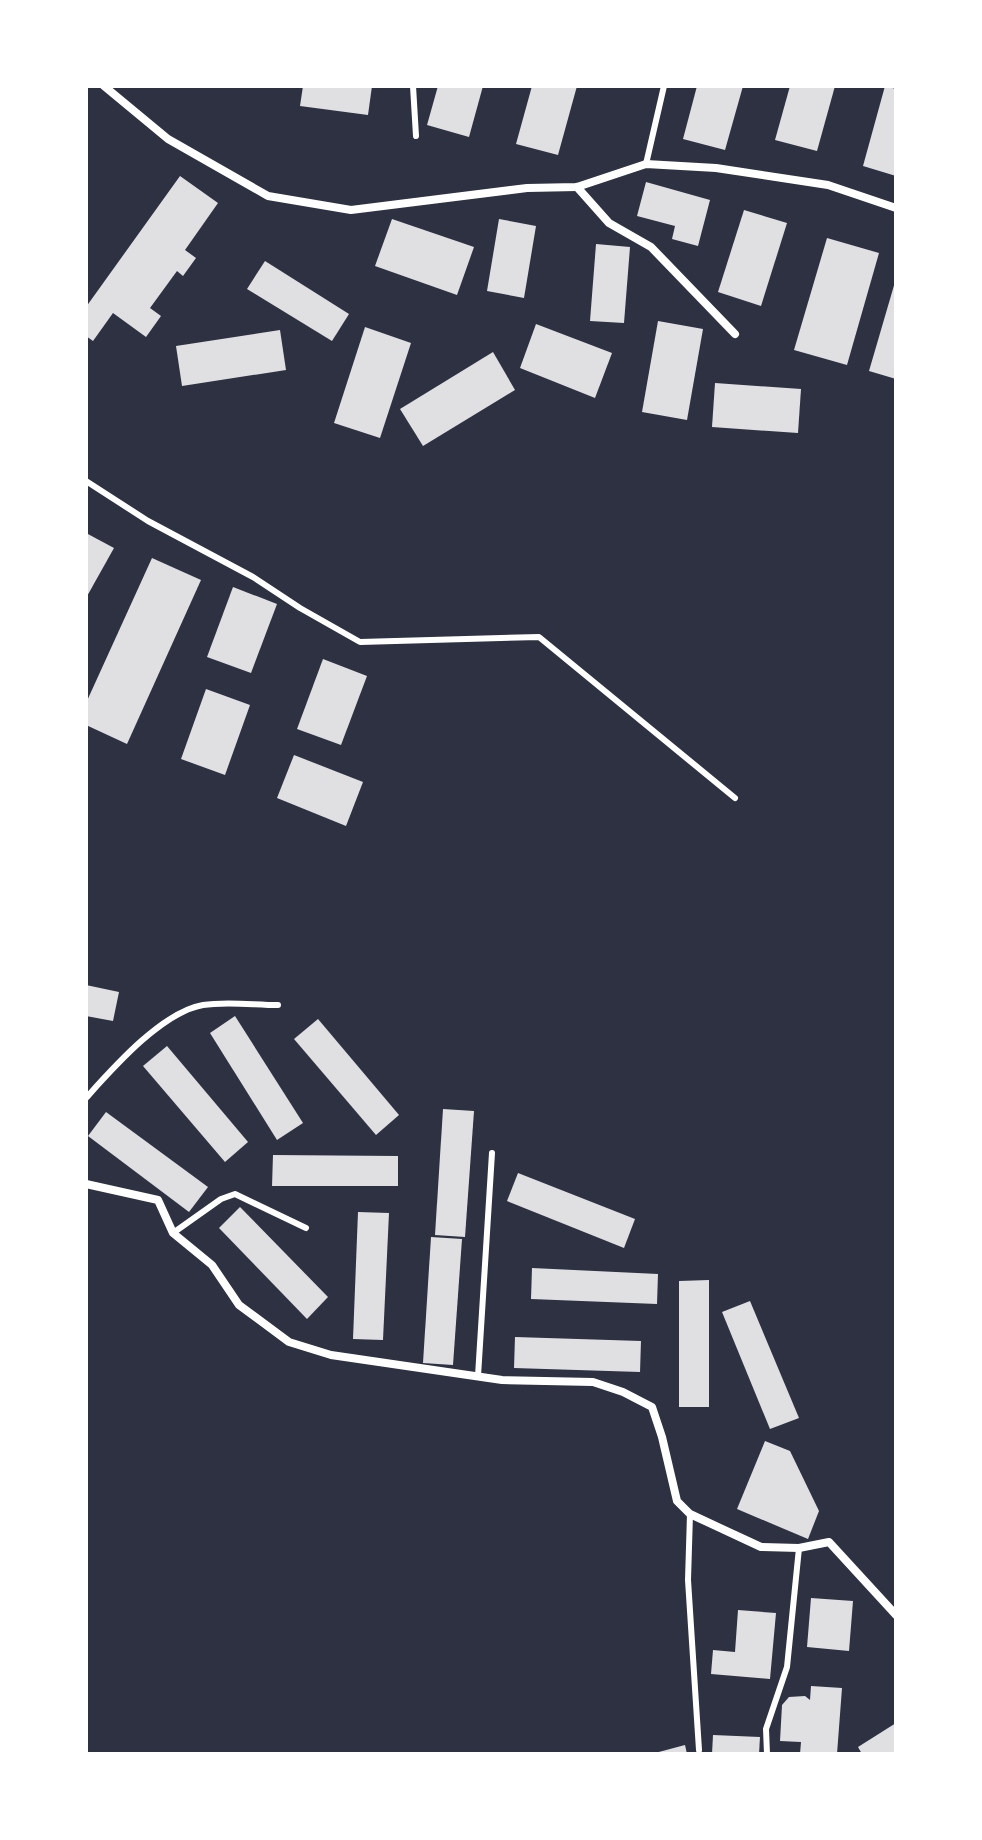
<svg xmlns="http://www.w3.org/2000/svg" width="982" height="1840" font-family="Ubuntu,sans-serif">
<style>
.building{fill:#e0e0e3}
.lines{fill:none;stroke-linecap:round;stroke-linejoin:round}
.service{stroke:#fff;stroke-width:6}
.minor{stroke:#fff;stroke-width:8}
</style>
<rect width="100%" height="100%" fill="#2d3142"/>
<g class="building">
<path d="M 303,86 L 372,86 L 368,115 L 300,106 Z"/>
<path d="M 438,86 L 483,86 L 469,137 L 427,125 Z"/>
<path d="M 532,86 L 577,86 L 558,155 L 516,144 Z"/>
<path d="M 697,86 L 743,86 L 725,150 L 683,139 Z"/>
<path d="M 790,86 L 835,86 L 817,151 L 775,140 Z"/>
<path d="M 885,86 L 896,89 L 896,176 L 863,166 Z"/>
<path d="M 180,176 L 218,203 L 185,250 L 196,258 L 183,276 L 177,271 L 150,308 L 161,316 L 146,337 L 113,313 L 93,341 L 86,336 L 86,307 Z"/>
<path d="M 646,182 L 710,200 L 698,246 L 672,239 L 675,226 L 637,216 Z"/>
<path d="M 744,210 L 787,223 L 761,306 L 718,292 Z"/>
<path d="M 392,219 L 474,247 L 457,295 L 375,266 Z"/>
<path d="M 499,219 L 536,226 L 524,298 L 487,291 Z"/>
<path d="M 827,238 L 879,253 L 847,365 L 794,350 Z"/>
<path d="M 596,244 L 630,247 L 624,323 L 590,321 Z"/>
<path d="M 265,261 L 349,314 L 332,341 L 247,289 Z"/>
<path d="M 895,282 L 896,282 L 896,379 L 869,371 Z"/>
<path d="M 658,321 L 703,329 L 687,420 L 642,412 Z"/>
<path d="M 536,324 L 612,353 L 595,398 L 520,368 Z"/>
<path d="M 365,327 L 411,343 L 380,438 L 334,423 Z"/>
<path d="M 280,330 L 286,370 L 182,386 L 176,346 Z"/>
<path d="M 493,352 L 515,390 L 423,446 L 400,409 Z"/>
<path d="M 715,383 L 801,389 L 798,433 L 712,427 Z"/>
<path d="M 86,533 L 114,548 L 86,598 Z"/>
<path d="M 152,558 L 201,580 L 127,744 L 86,725 L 86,703 Z"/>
<path d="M 233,587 L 277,604 L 251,673 L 207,657 Z"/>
<path d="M 323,659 L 367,676 L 341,745 L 297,729 Z"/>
<path d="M 206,689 L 250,705 L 225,775 L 181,759 Z"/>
<path d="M 294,755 L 363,782 L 346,826 L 277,798 Z"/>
<path d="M 86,985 L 119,992 L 113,1021 L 86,1016 Z"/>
<path d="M 235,1016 L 303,1123 L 277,1140 L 210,1033 Z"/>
<path d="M 318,1019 L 399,1115 L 376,1135 L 294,1039 Z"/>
<path d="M 167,1046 L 248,1142 L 225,1162 L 143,1066 Z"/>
<path d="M 443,1109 L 474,1111 L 465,1237 L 435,1235 Z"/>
<path d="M 106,1112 L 208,1187 L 189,1212 L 88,1136 Z"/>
<path d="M 273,1155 L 398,1156 L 398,1186 L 272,1186 Z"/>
<path d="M 518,1173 L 635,1219 L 624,1248 L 507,1201 Z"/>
<path d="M 240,1207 L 328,1297 L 307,1319 L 219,1228 Z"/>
<path d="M 358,1212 L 389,1213 L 383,1340 L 353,1339 Z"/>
<path d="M 431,1237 L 462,1239 L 453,1365 L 423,1363 Z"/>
<path d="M 532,1268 L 658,1274 L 657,1304 L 531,1299 Z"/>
<path d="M 709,1280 L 709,1407 L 679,1407 L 679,1281 Z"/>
<path d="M 750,1301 L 799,1418 L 770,1429 L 722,1312 Z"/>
<path d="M 515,1337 L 641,1341 L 640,1372 L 514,1368 Z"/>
<path d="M 765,1441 L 790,1451 L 819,1511 L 808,1539 L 737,1509 Z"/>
<path d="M 811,1598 L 853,1601 L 849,1651 L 807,1647 Z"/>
<path d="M 738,1610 L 776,1613 L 770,1679 L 711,1674 L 713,1650 L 735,1652 Z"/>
<path d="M 811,1686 L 842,1688 L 837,1754 L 800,1754 L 801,1742 L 780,1741 L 782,1705 L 789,1697 L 805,1696 L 810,1700 Z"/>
<path d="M 896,1723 L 896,1754 L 862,1754 L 858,1747 Z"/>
<path d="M 713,1735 L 760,1737 L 759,1754 L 712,1754 Z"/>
<path d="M 685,1745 L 687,1754 L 655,1754 L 655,1753 Z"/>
</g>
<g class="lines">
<g class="service">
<path d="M 413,86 L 416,136"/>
<path d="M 646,164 L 664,86"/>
<path d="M 86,481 L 148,521 L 253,577 L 300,608 L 360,642 L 539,637 L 735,798"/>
<path d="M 86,1098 C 113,1068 162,1012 203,1005 C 226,1001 254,1005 278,1005"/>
<path d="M 173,1233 L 221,1199 L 235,1194 L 306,1228"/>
<path d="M 478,1376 L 492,1153"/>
<path d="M 690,1514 L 688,1580 L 699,1750"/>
<path d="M 767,1754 L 766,1729 L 787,1667 L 799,1548"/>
</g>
<g class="minor">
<path d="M 104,86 L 168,139 L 268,196 L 351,210 L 527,188 L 577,187 L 646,164 L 716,168 L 828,185 L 896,208"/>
<path d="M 577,187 L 609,223 L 651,247 L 735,334"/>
<path d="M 86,1184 L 158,1200 L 173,1233 L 212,1265 L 239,1305 L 289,1342 L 331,1355 L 502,1380 L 593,1382 L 623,1392 L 652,1407 L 662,1437 L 677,1501 L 690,1514 L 761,1547 L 799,1548 L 829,1542 L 896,1615"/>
</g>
</g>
<rect width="982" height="1840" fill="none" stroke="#ffffff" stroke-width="176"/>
</svg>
